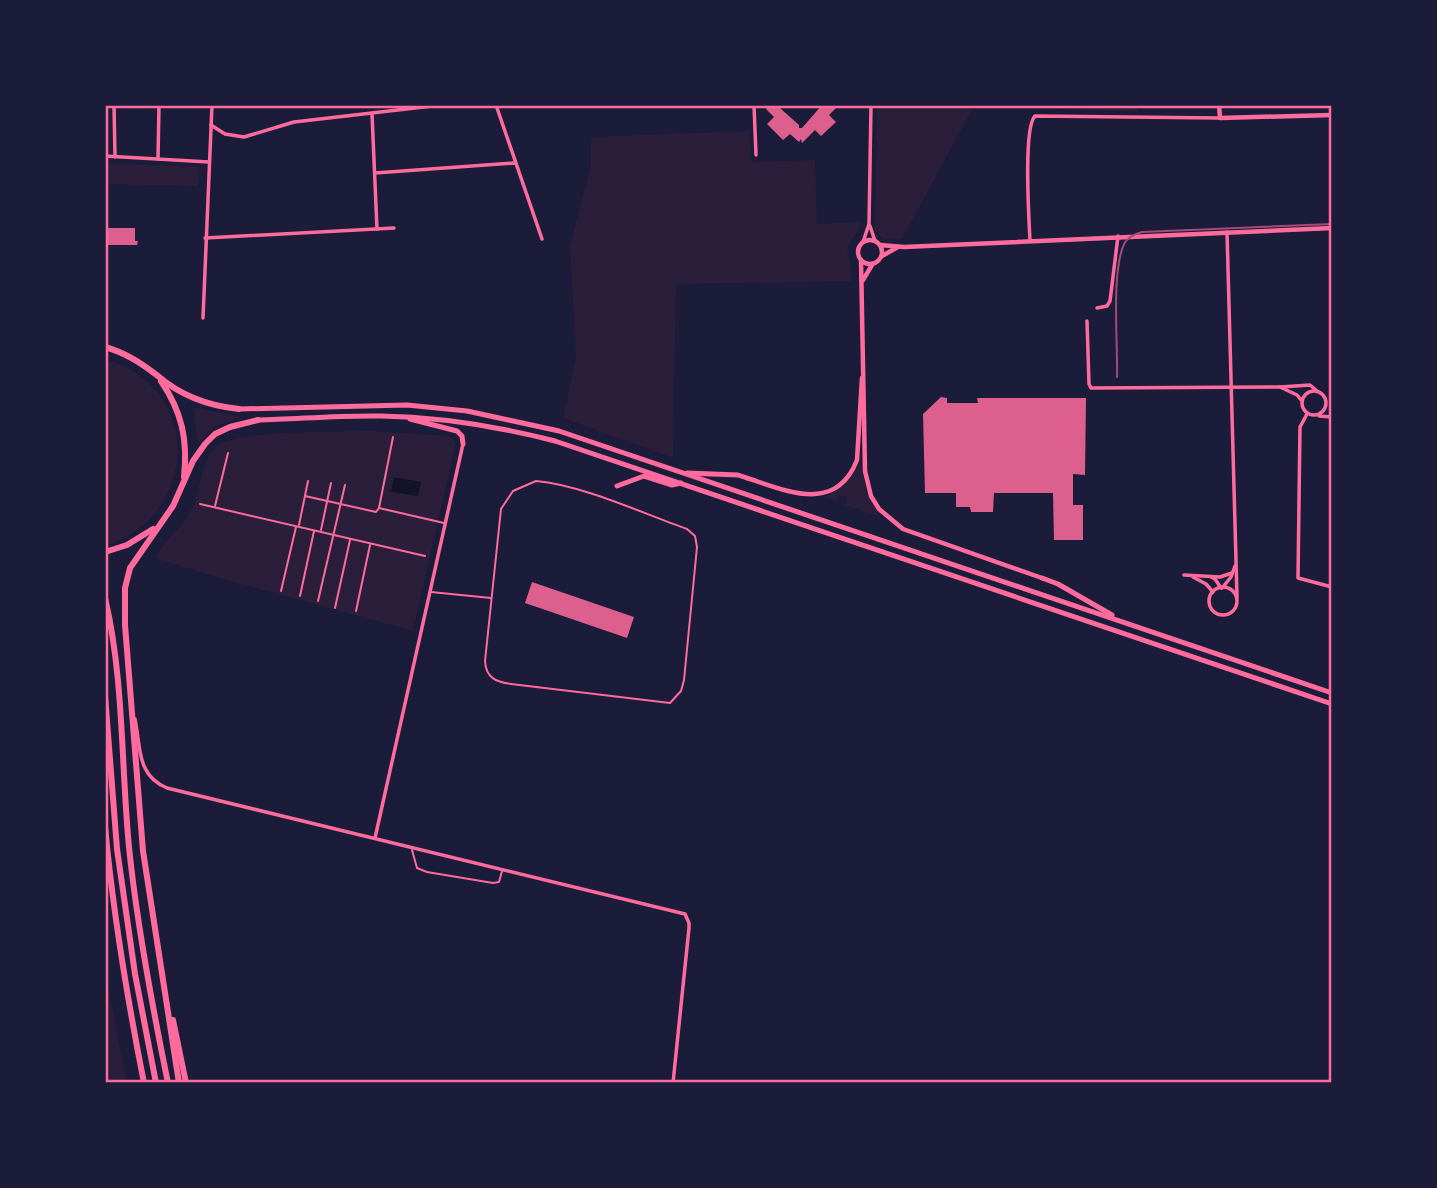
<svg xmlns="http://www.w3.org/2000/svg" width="1437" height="1188" font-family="'Space Grotesk',sans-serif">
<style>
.green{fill:#2a1e3b}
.water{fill:#12122b}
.building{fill:#dd5f8e}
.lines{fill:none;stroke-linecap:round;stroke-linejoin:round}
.service{stroke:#ff6b9d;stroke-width:2}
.minor{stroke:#ff6b9d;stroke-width:3.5}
.tertiary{stroke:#ff6b9d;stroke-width:4.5}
.primary{stroke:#ff6b9d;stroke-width:5}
.motorway{stroke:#ff6b9d;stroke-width:6}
.tram{stroke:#a44b75;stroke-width:2}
.neatline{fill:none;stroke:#ff6b9d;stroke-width:2.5}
</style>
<rect width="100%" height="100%" fill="#1b1b3a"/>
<g class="green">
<path d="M 877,105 L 1138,105 L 1137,112 L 974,106 L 902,239 L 884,239 L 875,230 Z"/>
<path d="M 749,131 L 751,162 L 815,160 L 817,224 L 860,222 C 860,237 851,236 848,247 C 846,252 853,272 852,281 L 676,284 L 673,458 L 563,418 L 576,358 L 570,246 L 591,165 L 591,137 Z"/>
<path d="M 105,163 L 199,167 L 198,186 L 105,184 Z"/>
<path d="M 105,359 C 203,386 200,516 105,546 Z"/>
<path d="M 193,407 L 241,417 L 214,427 L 198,444 Z"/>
<path d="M 372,431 L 449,436 L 456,442 L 413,631 L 219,578 L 156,558 C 164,539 184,528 193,506 C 201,487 201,461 217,446 C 235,430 343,432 372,431 Z"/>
<path d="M 861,461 L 866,492 L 881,517 L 845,505 L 847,497 L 839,495 L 836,501 L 823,497 C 843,490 851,478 861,461 Z"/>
<path d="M 105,972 L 127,1083 L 105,1083 Z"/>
</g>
<path class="water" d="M 394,477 L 421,482 L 418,496 L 391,492 Z"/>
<g class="building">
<path d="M 765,105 L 779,105 L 780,108 L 799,125 L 799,128 L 802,128 L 822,105 L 835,105 L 833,107 L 836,108 L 829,115 L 836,122 L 821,136 L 815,130 L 802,143 L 801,139 L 799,142 L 790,134 L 783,140 L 767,124 L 774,117 L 766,109 L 768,107 Z"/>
<path d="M 105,228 L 135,228 L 135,241 L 138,241 L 137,245 L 105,245 Z"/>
<path d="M 941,397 L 947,398 L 947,403 L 978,403 L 977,398 L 1086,398 L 1085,475 L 1073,474 L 1073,505 L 1083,505 L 1083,540 L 1054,540 L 1053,493 L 994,493 L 993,512 L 971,512 L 970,507 L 956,507 L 956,493 L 925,493 L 923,414 Z"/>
<path d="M 532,582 L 634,617 L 627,638 L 525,603 Z"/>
</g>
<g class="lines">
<g class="service">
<path d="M 536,481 C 582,485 642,513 687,529 L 695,536 L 697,547 L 684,680 L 681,691 L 670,703 L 511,684 C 496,682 486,678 485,661 L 501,509 L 513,491 Z"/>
<path d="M 305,496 L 376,512 L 379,508 L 444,523"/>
<path d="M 200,504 L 425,556"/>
<path d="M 215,506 L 228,453"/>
<path d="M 379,508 L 393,437"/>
<path d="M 299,525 L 308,481"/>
<path d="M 321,530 L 331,483"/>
<path d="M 281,591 L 296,527"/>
<path d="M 431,592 L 491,598"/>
<path d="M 300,596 L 314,531"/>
<path d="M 318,601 L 345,485"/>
<path d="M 335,608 L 350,540"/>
<path d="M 356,611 L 370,545"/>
<path d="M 412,850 L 417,868 L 427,872 L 493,883 L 499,882 L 502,871"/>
</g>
<g class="minor">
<path d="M 114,105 L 115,157"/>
<path d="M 496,105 L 542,239"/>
<path d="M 754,105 L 756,155"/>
<path d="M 372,114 L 377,229"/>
<path d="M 211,125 L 225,134 L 244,137 L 294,122 L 441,105"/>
<path d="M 105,156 L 209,162"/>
<path d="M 158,159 L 159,105"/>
<path d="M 375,173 L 515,163"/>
<path d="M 870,226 L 875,241"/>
<path d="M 1227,232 L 1237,597"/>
<path d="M 205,238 L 394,228"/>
<path d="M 1030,241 C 1029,219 1023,128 1035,116 L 1220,118"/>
<path d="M 863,242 L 869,224 L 871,105"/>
<path d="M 1097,308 L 1107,306 L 1110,301 L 1118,236"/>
<path d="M 203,318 L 212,105"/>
<path d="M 1087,321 L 1089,384 L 1091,388 L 1280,387"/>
<circle cx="1314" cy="403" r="12"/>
<path d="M 1302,401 L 1297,395 L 1280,387 L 1310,385 L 1317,391"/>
<path d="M 1307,414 L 1300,427 L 1298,578 L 1332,587"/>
<path d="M 1319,416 L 1332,417"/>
<path d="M 1184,575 L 1220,577 L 1232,573"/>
<path d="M 1193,577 L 1206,584 L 1213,592"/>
<path d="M 1211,577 L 1215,579 L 1221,588"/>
<circle cx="1223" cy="601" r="14"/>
<path d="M 1222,588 L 1231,577 L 1235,566"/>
<path d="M 135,719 C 141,747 136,775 167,788 L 685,914 L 689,923 L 689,928 L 673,1083"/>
<path d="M 375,838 L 463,444"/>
</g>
<g class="tertiary">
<path d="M 1219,105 L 1220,118 L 1332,115"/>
<circle cx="870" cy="252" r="12"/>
<path d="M 880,245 L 904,247 L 1332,228"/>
<path d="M 882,256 L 898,247"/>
<path d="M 861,260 L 865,471 L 871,496 L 879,509 L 903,529 L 1042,578"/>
<path d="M 863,280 L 872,265"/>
<path d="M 747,478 C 787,491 836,514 857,460 L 862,378"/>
</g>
<g class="primary">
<path d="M 239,409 L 407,405 L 467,411 L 559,431 L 1332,693"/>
<path d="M 410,419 L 457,431 L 462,436 L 463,444"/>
<path d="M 258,420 C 299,419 340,415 381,416 C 440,417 497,426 555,441 L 1332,704"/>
<path d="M 687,473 L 738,475 L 747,478"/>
<path d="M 617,486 L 644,476 L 672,485 L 681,483"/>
<path d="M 1042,578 L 1058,584 L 1112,615"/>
</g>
<g class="motorway">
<path d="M 105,347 C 126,353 141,363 158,376 C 181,396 210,406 239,409"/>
<path d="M 161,381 C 182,412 188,440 184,477"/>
<path d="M 105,552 L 127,545 L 153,529"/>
<path d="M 105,598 C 124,678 121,765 129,847 C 137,926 152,1005 168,1083"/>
<path d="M 105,695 L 117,849 L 135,974 L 156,1083"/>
<path d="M 105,826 C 113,913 127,997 144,1083"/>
<path d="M 173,1020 L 186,1083"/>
<path d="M 179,1083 L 143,851 L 125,625 L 125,588 L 130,568 L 173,506 L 193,461 L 205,444 L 215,434 L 230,427 L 258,420"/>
</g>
<path class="tram" d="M 1117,377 C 1118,343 1111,274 1124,244 C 1128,237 1134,234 1142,232 L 1332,224"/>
</g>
<rect width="1437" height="1188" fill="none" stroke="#1b1b3a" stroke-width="214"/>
<rect x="107" y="107" width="1223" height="974" class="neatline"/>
</svg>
